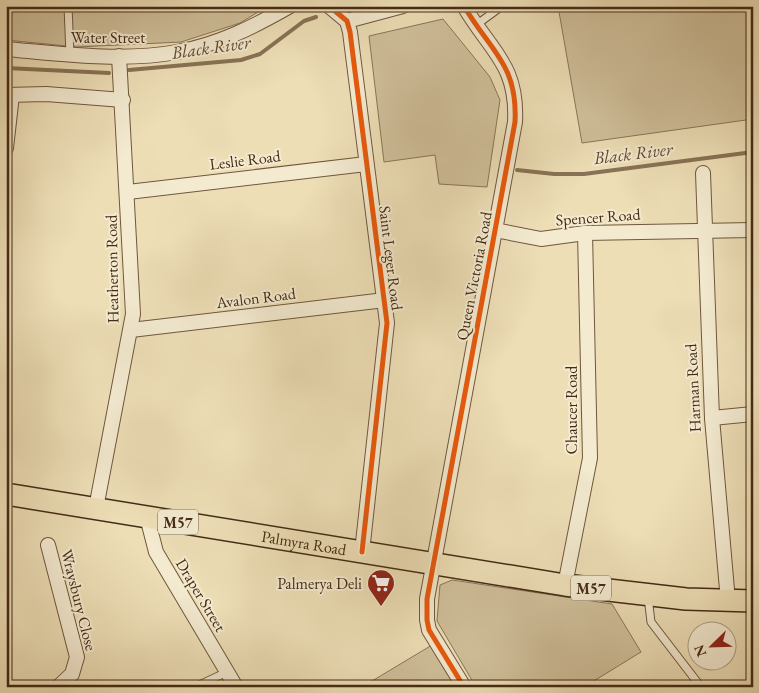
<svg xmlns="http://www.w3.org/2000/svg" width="759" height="693" font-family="'EB Garamond',serif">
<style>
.green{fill:#d0c09b;stroke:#8a7658}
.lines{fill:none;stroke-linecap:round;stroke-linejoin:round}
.stream{stroke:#887255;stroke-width:4}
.lane-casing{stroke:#6f583d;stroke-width:9}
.street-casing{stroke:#6f583d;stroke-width:16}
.primary-casing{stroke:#452b15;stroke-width:24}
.lane{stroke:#f3ead0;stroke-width:7}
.street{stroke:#f3ead0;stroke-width:14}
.primary{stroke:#eddeb6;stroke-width:21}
.cycleway-casing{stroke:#f3ead0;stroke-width:8}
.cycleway{stroke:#e8590c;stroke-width:5}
.labels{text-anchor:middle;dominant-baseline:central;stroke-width:4;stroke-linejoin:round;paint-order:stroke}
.shield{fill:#f3ead0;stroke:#79644d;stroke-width:1}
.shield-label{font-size:15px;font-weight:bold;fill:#452b15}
.street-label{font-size:16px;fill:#452b15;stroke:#f3ead0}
.poi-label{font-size:16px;fill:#452b15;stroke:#f3ead0;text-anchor:end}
.water-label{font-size:18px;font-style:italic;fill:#614830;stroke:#f3ead0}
</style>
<rect width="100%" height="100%" fill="#eddeb6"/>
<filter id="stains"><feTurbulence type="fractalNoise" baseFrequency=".004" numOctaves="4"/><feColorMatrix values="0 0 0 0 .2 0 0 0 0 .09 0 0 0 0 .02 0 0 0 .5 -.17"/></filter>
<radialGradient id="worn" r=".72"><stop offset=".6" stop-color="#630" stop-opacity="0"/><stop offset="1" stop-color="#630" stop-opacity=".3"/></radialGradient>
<g class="green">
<path d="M 6,6 L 268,6 L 240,23 L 181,42 L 77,47 L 6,40 Z"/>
<path d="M 558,6 L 753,6 L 753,119 L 582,143 Z"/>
<path d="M 443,19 L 490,77 L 500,100 L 487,187 L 439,184 L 435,155 L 384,162 L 369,36 Z"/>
<path d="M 452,580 L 612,604 L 641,652 L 584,687 L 476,687 L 437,621 L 440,585 Z"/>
<path d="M 437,642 L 464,687 L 362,687 Z"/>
</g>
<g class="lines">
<g class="stream">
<path d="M 6,68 L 109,73"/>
<path d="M 129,70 L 241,60 L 260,54 L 304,21 L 316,17"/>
<path d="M 517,170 L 554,174 L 584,174 L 753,152"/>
</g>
<g class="lane-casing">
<g id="lane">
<path d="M 68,6 L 70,55"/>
<path d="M 476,25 L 502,6"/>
<path d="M 648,597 L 651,622 L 701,687"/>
<path d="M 195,687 L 227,672"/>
</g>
</g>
<g class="street-casing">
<g id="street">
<path d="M 329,6 L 347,21 L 350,32 L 387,323 L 362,552"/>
<path d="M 464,6 C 490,51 518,64 515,122 L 427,599 L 427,620 L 429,630 L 464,687"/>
<path d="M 347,21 L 403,6"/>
<path d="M 6,49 C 62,54 122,62 177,52 C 218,45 255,26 290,6"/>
<path d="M 6,95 L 46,94 L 123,100"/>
<path d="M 6,148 L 12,95"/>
<path d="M 703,173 L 712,418 L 728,601"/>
<path d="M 128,192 L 366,164"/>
<path d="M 495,230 L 541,239 L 585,233 L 753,230"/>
<path d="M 131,330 L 385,300"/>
<path d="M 712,418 L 753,414"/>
<path d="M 96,508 L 133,314 L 119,56"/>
<path d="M 147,517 L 156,552 L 236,687"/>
<path d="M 48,545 L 77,657 L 72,674 L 58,687"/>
<path d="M 565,585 L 590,458 L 585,233"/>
</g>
</g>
<g class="primary-casing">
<g id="primary">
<path id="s1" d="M 6,494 L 565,585 L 686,599 L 753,601"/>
</g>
</g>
<use href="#lane" class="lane"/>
<use href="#street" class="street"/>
<use href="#primary" class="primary"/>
<g class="cycleway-casing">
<g id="cycleway">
<path d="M 329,6 L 347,21 L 350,32 L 387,323 L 362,552"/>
<path d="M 464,6 C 490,51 518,64 515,122 L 427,599 L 427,620 L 429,630 L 464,687"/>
</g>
</g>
<use href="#cycleway" class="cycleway"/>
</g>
<defs>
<g id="supermarket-pin" transform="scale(1.4375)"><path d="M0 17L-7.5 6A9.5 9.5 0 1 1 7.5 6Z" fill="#8f2418" stroke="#f3ead0"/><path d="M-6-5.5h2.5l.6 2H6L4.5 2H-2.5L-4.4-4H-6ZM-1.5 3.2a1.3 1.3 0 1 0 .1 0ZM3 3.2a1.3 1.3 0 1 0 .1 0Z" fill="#fff"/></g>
</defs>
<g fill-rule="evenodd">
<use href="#supermarket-pin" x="381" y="583"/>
</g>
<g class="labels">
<g class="shield">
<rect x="158" y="509.5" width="40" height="25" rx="4"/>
<rect x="571" y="575.5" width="40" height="25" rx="4"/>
</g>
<g class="shield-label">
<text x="178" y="522">M57</text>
<text x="591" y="588">M57</text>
</g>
<g class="street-label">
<text x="108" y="37">Water Street</text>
<text transform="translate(245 160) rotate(-7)">Leslie Road</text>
<text transform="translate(598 217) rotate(-4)">Spencer Road</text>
<text transform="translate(391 258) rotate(83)">Saint Leger Road</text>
<text transform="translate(112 269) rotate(-91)">Heatherton Road</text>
<text transform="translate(474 276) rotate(-79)">Queen Victoria Road</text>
<text transform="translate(256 298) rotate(-7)">Avalon Road</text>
<text transform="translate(693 388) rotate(-93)">Harman Road</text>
<text transform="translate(571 410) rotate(-90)">Chaucer Road</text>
<text stroke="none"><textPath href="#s1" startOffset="302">Palmyra Road</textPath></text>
<text transform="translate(201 595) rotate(59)">Draper Street</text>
<text transform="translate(79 600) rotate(76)">Wraysbury Close</text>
</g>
<g class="poi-label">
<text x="362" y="583">Palmerya Deli</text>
</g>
<g class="water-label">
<text transform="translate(211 47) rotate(-8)">Black River</text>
<text transform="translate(633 153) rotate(-7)">Black River</text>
</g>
</g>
<rect width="759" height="693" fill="none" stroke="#eddeb6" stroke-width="25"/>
<rect x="8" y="8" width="744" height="678" fill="none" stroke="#452b15" stroke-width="2.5"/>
<rect x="12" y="12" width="734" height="668" fill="none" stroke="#452b15"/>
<g transform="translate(712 646) rotate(247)"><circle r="24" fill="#f3ead0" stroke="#ad9e85"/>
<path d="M0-4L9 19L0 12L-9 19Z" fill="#8f2418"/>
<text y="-8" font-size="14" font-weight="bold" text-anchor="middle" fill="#452b15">N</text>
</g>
<rect width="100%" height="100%" filter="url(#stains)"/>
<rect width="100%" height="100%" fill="url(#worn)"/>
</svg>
